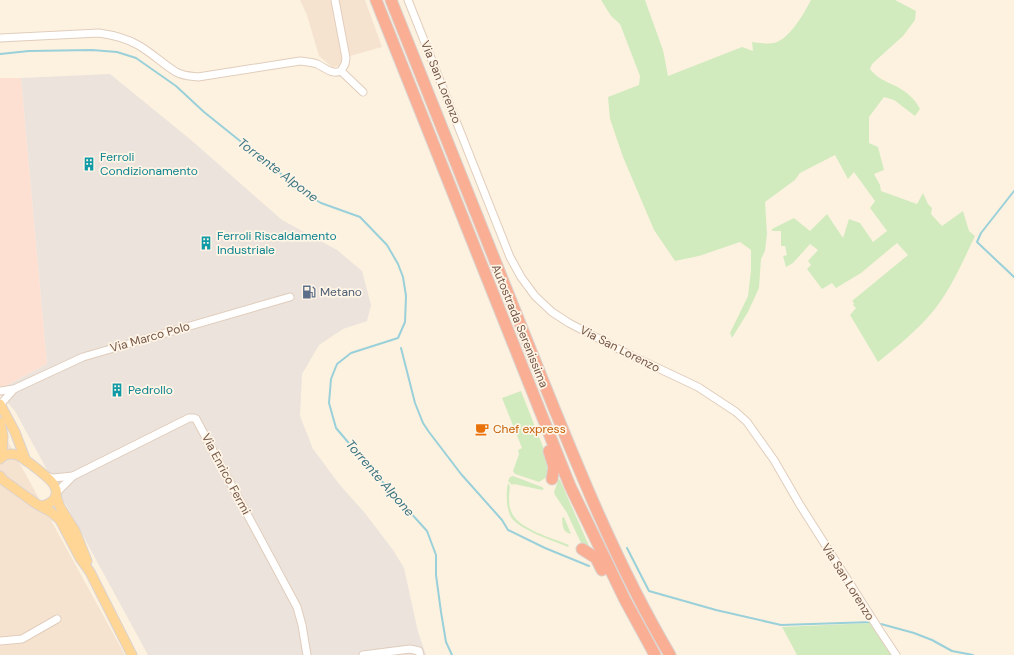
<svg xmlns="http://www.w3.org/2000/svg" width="1014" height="655" font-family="'DM Sans',sans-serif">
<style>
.residential{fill:#f5e3cf}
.commercial{fill:#fee0d3}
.industrial{fill:#ebe3dc}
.green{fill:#d1ebbf}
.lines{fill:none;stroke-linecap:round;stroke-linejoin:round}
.stream{stroke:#9ad0d9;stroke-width:2}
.minor-casing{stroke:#e1cdbc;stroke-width:9}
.major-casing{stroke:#dbd3cf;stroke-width:11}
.highway-casing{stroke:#dbd3cf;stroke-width:13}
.minor{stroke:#fff;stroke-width:7}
.major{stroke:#ffd696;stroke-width:9}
.highway{stroke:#faae94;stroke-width:11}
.labels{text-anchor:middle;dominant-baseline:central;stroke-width:3.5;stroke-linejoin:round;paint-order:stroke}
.street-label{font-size:12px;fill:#755747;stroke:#fff5e7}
.culture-label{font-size:12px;fill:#0d838f;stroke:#fff5e7;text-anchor:start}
.service-label{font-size:12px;fill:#4e5e75;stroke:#fff5e7;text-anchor:start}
.food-label{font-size:12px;fill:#c56008;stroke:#fff5e7;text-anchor:start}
.water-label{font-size:13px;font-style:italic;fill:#3d7783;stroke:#fff5e7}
</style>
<rect width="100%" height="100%" fill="#fdf2e0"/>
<g class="residential">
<path d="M 300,0 L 331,0 L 344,56 L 341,66 L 332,67 L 319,56 L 307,15 Z"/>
<path d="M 338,0 L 365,0 L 382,47 L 350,56 Z"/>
<path d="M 0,429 L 8,442 L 125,655 L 0,655 Z"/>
</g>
<path class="commercial" d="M 0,78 L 21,78 L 47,364 L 0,389 Z"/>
<path class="industrial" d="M 110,74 L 191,140 L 282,220 L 337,250 L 362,271 L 371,305 L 367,321 L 343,329 L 319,345 L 302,374 L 300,416 L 313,449 L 339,484 L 364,512 L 393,550 L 404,568 L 418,632 L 426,655 L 148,655 L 15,411 L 0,394 L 0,389 L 47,364 L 21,78 Z"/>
<g class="green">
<path d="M 601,0 L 645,0 L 663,50 L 668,76 L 742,47 L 753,51 L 752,42 C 759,43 767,44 774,43 C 790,39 804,13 811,0 L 895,0 L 916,11 L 915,20 L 903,36 L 872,64 L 870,69 C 882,84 896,83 908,94 C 913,98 917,103 920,109 L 915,116 L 894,100 L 884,97 L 869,117 L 869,143 L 878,147 L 884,170 L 874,174 L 880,185 L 881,191 L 917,204 L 923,193 L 928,204 L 932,208 L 931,214 L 942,226 L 963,211 L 969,231 L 975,236 C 963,261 952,287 935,309 C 919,329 898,346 878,362 L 850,315 L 856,308 L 853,305 L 854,303 L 852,301 L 908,255 L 897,243 L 861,273 L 836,288 L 832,283 L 822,289 L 807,269 L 811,265 L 808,261 L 818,250 L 810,244 L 793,263 L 786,267 L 783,256 L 787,255 L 785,246 L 781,246 L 781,231 L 772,231 L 772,229 L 794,218 L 810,231 L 827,214 L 843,238 L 849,219 L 860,223 L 873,242 L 887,231 L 870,208 L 875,201 L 854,172 L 848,179 L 835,155 L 800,173 L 795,180 L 765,202 L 767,234 L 765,251 L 761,259 L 759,288 L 748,312 L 732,338 L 730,333 L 748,296 L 751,270 L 751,250 L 740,242 L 699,256 L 675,261 L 654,230 L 623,157 L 610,119 L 608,97 L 639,85 L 640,76 L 620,24 L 611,16 Z"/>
<path d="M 521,391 L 551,467 L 547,477 L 539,482 L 515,474 L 513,471 L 519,454 L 518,450 L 522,448 L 502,398 Z"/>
<path d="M 513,476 L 542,487 L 544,489 L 542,490 L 514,484 L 512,485 L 508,481 L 510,477 Z"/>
<path d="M 559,478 L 590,548 L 581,543 L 567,513 L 555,495 L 554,492 Z"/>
<path d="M 508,483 L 510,486 C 509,494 508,504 511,511 C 517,529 553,538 569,545 L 568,547 C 554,541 519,530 511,517 C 506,508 506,493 508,483 Z"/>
<path d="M 564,517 L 571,534 C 562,532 563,526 562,518 Z"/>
<path d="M 871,623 L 891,655 L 797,655 L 782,627 Z"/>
</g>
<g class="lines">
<g class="stream">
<path d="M 0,54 L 29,51 L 92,50 L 117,52 L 136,58 L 176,86 L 204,112 L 306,194 L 321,203 L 360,217 L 387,245 L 398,264 L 403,277 L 406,296 L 405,322 L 398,338 L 351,353 L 337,364 L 331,379 L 329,403 L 336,428 L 370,468 L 427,531 L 436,555 L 436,575 L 441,612 L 446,642 L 452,655"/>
<path d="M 1014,191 L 981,233 L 977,242 L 1014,277"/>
<path d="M 401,348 L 415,403 L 423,423 L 429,432 L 461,474 L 502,520 L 508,530 L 545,548 L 589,566"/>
<path d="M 627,548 L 649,591 L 716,610 L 781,625 L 872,622"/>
<path d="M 881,624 L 914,633 L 932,640 L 952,651 L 973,655"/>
</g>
<g class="minor-casing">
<g id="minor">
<path d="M 408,0 L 510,257 L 521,277 L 535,296 L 552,312 L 569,323 L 626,353 L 698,387 L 736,412 L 747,422 L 774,460 L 800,505 L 880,631 L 896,655"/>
<path d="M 0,38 L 99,33 C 113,35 126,38 138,45 C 152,53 163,64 176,72 C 183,76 190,76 198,77 L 300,61 C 306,62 312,62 317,64 C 326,68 331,75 341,71 L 345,64 L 346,58 L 335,0"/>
<path d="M 341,71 L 363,92"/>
<path d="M 0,391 L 14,389"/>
<path d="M 0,405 L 14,389 L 83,357 L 290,297"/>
<path d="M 46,476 L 53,478 L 73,476 L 189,418 L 194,418 L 196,419 L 297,607 L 302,625 L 307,655"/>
<path d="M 56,493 L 73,476"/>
<path d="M 0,641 L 22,639 L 57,619"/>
<path d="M 363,655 L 410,649 L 419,651 L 420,655"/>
</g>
</g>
<g class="major-casing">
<g id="major">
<path d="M 0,404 L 15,432 L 26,461"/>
<path d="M 0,422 L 3,436 L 2,456"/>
<path d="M 0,459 C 4,454 11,453 17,455 C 23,457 51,479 54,485 C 61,497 51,505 40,506"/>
<path d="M 0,476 L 3,480 L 35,503 L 51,512 L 60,520 L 80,558 L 90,572 L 132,655"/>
<path d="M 56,496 L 60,507 L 75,531 L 87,561"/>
</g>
</g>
<g class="highway-casing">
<g id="highway">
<path d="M 376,0 L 570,486 L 625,600 L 655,655"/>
<path d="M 391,0 C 438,119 485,238 533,356 C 574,458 614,560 670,655"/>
<path d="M 549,451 L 554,467 L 552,479"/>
<path d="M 582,549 L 596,558 L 602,570"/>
</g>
</g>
<use href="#minor" class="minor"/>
<use href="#major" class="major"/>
<use href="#highway" class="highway"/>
</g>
<defs>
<g id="building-bare" transform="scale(1.08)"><path d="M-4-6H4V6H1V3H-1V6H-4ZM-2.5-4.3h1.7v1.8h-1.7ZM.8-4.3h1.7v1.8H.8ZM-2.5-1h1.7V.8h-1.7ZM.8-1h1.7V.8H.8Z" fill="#0f9aa8" stroke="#fff5e7" stroke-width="2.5" paint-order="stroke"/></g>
<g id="fuel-bare" transform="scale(1.08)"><path d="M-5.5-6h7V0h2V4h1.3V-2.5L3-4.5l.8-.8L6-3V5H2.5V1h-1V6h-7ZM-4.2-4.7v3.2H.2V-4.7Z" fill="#5c6f8a" stroke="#fff5e7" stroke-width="2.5" paint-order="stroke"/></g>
<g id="cafe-bare" transform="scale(1.08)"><path d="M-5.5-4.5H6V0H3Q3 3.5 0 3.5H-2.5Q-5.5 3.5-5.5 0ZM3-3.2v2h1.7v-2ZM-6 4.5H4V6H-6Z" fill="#e8710a" stroke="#fff5e7" stroke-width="2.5" paint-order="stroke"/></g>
</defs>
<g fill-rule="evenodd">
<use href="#building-bare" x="89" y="164"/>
<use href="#building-bare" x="206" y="243"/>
<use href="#fuel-bare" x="309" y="292"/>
<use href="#building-bare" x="117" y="390"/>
<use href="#cafe-bare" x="482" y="429"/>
</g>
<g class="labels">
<g class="street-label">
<text transform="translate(441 82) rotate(68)">Via San Lorenzo</text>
<text transform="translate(520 326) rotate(68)">Autostrada Serenissima</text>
<text transform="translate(150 337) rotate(-16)">Via Marco Polo</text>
<text transform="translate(620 349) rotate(27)">Via San Lorenzo</text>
<text transform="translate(226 474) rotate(62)">Via Enrico Fermi</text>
<text transform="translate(848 582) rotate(58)">Via San Lorenzo</text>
</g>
<g class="culture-label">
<text x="100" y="157">Ferroli<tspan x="100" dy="14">Condizionamento</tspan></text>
<text x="217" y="236">Ferroli Riscaldamento<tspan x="217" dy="14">Industriale</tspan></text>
<text x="128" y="390">Pedrollo</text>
</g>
<g class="service-label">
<text x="320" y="292">Metano</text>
</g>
<g class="food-label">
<text x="493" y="429">Chef express</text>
</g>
<g class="water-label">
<text transform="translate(278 170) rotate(37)">Torrente Alpone</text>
<text transform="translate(380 478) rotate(49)">Torrente Alpone</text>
</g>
</g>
</svg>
